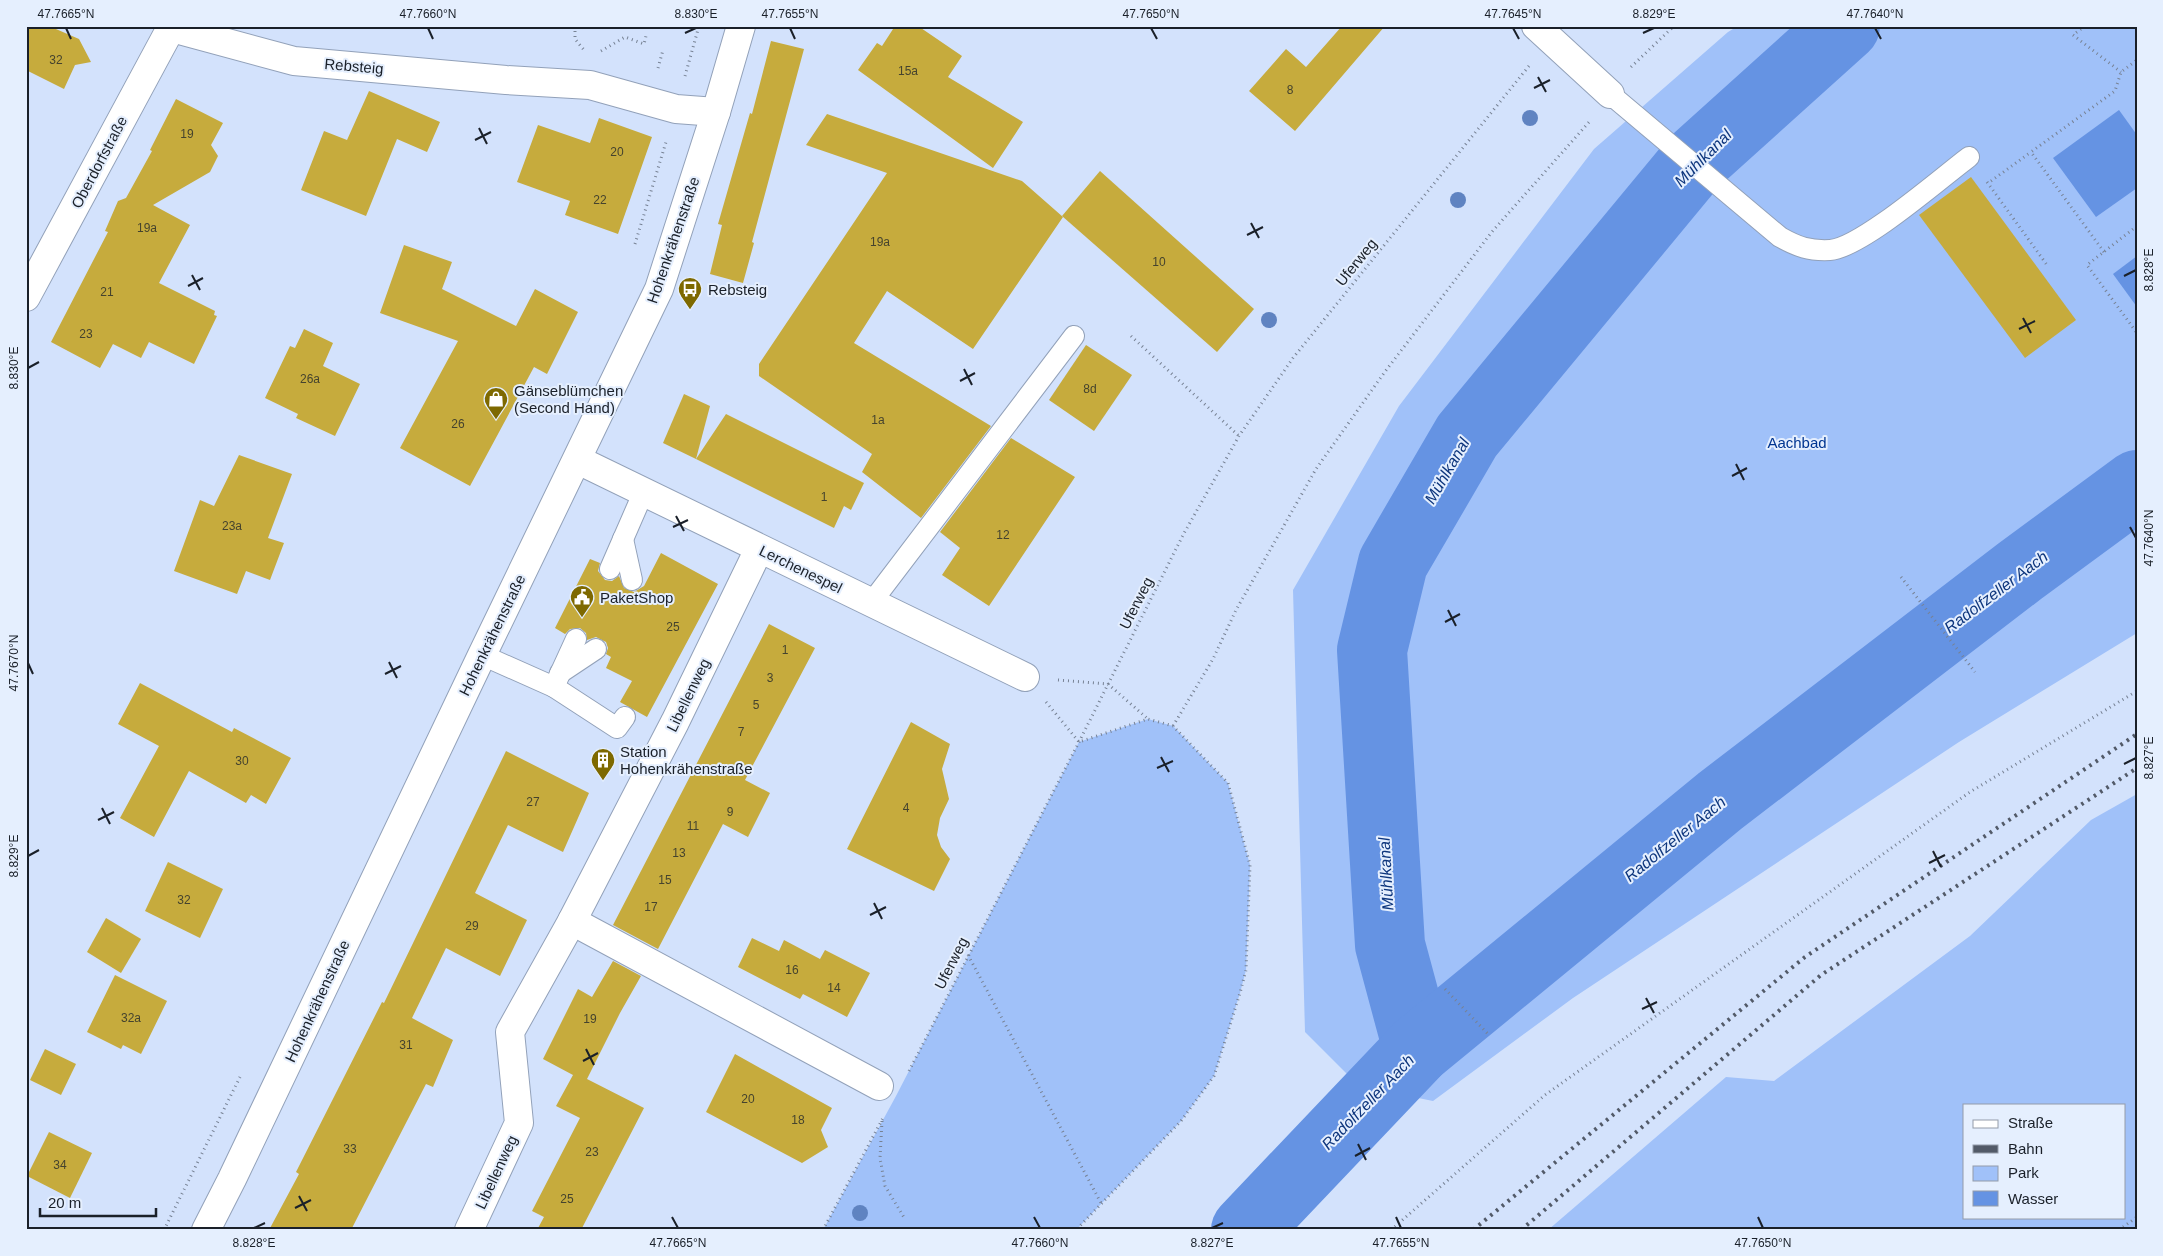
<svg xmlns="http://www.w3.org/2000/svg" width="2163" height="1256" font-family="Helvetica,sans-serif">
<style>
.green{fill:#a0c1f9;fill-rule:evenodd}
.water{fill:#6593e3}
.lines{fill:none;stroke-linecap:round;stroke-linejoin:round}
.river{stroke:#6593e3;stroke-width:70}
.building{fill:#c6ab3d}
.lane-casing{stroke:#92a1b9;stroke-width:22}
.street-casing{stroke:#92a1b9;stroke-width:30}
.secondary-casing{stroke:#92a1b9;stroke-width:30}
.path{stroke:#778294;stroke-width:3;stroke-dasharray:1 4;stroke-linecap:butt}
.lane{stroke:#fff;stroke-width:20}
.street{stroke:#fff;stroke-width:28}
.secondary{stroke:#fff;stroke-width:28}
.rail{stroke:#525a68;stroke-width:4;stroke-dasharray:2.5 5;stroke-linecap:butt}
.tree{fill:#5f83c1}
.ticks{fill:none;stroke:#1a2029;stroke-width:2}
.labels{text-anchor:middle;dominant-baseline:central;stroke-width:4;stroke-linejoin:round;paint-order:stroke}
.number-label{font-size:12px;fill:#45432e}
.street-label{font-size:15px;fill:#1a2029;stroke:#e5effe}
.poi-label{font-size:15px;fill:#1a2029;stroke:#e5effe;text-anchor:start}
.park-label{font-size:15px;fill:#003591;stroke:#e5effe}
.water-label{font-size:16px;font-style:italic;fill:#0e367d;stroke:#e5effe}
.neatline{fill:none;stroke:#1a2029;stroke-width:2}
.ticks-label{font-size:12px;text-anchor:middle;fill:#1a2029}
</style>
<rect width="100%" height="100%" fill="#d3e2fc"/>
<g class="green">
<path d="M 1738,26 L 2137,26 L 2137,633 L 1959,742 L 1573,998 L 1433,1101 L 1359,1086 L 1305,1032 L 1293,590 L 1399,406 L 1594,149 L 1728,32 Z"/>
<path d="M 1148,719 L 1173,726 L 1228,783 L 1250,865 L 1246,970 L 1240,993 L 1214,1076 L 1181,1121 L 1076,1230 L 823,1230 L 896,1096 L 1079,742 Z"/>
<path d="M 2137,794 L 2137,1230 L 1548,1230 L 1726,1077 L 1774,1081 L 1970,936 L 2091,820 ZM 1964,1105 L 2124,1105 L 2124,1217 L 1964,1217 Z"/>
</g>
<g class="water">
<path d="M 2119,110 L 2137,135 L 2137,188 L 2096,217 L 2053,158 Z"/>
<path d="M 2137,256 L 2137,307 L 2113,274 Z"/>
</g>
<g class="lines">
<g class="river">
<path d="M 1418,1049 L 1390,945 L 1372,650 L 1393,563 L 1467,436 L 1693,163 L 1845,26"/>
<path d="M 1246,1230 L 1418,1049 L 1720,801 L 2020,571 L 2137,485"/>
</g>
</g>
<g class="building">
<path d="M 26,26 L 49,26 L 79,39 L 91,62 L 75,65 L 64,89 L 26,70 Z"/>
<path d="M 895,26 L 918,26 L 962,56 L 948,77 L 1023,122 L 993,168 L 858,70 L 877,43 L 882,46 Z"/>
<path d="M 1342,26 L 1385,26 L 1295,131 L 1249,91 L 1286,49 L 1306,67 Z"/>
<path d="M 771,41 L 804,49 L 752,242 L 754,243 L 743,283 L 710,274 L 722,225 L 718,224 L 750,113 L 752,114 Z"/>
<path d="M 369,91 L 440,122 L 427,152 L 397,139 L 366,216 L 301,190 L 324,131 L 347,140 Z"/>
<path d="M 176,99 L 223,123 L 211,145 L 218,156 L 210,172 L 153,205 L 190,225 L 159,283 L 215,311 L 214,315 L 217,316 L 194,364 L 149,342 L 141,358 L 113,344 L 100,368 L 51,342 L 108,232 L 105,231 L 118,201 L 126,198 L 152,151 L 150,150 Z"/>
<path d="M 827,114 L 1022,181 L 1063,217 L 973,349 L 887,291 L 854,343 L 991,426 L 921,518 L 862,472 L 872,454 L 759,376 L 759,364 L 887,173 L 806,145 Z"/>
<path d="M 599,118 L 652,137 L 618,234 L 565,215 L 570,201 L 517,182 L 538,125 L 590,143 Z"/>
<path d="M 1100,171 L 1254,309 L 1217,352 L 1062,216 Z"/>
<path d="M 1971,177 L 2076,320 L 2025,358 L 1919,215 Z"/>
<path d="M 404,245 L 452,262 L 442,289 L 516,326 L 535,289 L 578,312 L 547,374 L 534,367 L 470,486 L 400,448 L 458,341 L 380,313 Z"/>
<path d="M 304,329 L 333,343 L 323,366 L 360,384 L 335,436 L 296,418 L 298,414 L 265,398 L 290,346 L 295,348 Z"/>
<path d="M 1086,345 L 1132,375 L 1094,431 L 1049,400 Z"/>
<path d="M 684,394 L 710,406 L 696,459 L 663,443 Z"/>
<path d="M 726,414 L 864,483 L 851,510 L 844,506 L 834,528 L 696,459 Z"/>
<path d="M 1011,438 L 1075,477 L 989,606 L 942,575 L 960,548 L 940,532 Z"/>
<path d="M 239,455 L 292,474 L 268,538 L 284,543 L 270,580 L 246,571 L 237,594 L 174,571 L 200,500 L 214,506 Z"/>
<path d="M 661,553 L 718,584 L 647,717 L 620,702 L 632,681 L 606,668 L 611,657 L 606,654 L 608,648 L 606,642 L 596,637 L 587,640 L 586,633 L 580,628 L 570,629 L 565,634 L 555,628 L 590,559 L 600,563 L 598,571 L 605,580 L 612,581 L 619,576 L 624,588 L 634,592 L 644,586 Z"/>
<path d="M 769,624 L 815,648 L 745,780 L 770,793 L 748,837 L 723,824 L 658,949 L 613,925 Z"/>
<path d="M 140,683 L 232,732 L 234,728 L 291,758 L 266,804 L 251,795 L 246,803 L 189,771 L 154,837 L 120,818 L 159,746 L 118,724 Z"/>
<path d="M 911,722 L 950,744 L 942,769 L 949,799 L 940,818 L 937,835 L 941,847 L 950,859 L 934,891 L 847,849 Z"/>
<path d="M 506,751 L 589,793 L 563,852 L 508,825 L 475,893 L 527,920 L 500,976 L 446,948 L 412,1018 L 453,1040 L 433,1087 L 426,1084 L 351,1230 L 269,1230 L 299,1174 L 296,1172 L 382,1002 L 384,1003 Z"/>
<path d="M 168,862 L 223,889 L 200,938 L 145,911 Z"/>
<path d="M 106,918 L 141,939 L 121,973 L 87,952 Z"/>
<path d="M 752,938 L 779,951 L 784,940 L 820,959 L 825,950 L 870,973 L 847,1017 L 803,994 L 800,999 L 738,967 Z"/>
<path d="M 613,961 L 641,976 L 620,1013 L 587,1079 L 644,1108 L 581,1230 L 537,1230 L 544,1217 L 532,1211 L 580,1118 L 556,1106 L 573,1075 L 543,1059 L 578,989 L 592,997 Z"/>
<path d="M 115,975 L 167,1001 L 141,1054 L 123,1045 L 121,1049 L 87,1032 Z"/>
<path d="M 45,1049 L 76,1064 L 61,1095 L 30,1080 Z"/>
<path d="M 735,1054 L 832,1108 L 821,1130 L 828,1147 L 802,1163 L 706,1112 Z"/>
<path d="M 49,1132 L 92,1153 L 70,1198 L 27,1176 Z"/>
</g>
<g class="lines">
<g class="lane-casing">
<g id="lane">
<path d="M 1610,94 L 1780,237 C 1798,247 1809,251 1830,250 C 1861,248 1941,178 1969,157"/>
<path d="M 623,539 L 632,580"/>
<path d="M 610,569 L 644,491"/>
<path d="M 871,603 L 1074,336"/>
<path d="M 482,655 L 554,687 L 576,639"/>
<path d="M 560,673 L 596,649"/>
<path d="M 554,687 L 617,728 L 625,717"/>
</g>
</g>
<g class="street-casing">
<g id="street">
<path d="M 1536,26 L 1610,94"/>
<path d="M 172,28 L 294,61 L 506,80 L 590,85 L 676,109 L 716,112"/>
<path d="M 26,297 L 172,26"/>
<path d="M 578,460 L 1025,677"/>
<path d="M 572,921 L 879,1086"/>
<path d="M 469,1230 L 519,1123 L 510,1032 L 572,921 L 675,722 L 759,549"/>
</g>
</g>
<g class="secondary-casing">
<path id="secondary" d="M 206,1230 L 232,1179 L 482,655 L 659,289 L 716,112 L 741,26"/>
</g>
<g class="path">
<path d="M 575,26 L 575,39 L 584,50"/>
<path d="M 2085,26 L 2073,35 L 2121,72"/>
<path d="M 601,51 L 625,37 L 644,44 L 646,36"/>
<path d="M 1631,67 L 1674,26"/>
<path d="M 658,68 L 663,50"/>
<path d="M 685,76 L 699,26"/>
<path d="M 1991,181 L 2031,152"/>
<path d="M 1987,182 L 2047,265"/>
<path d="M 2137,226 L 2087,265 L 2137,333"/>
<path d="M 635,244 L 666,142"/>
<path d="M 2104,252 L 2031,152 L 2115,91 L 2121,72 L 2137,60"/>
<path d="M 1131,336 L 1239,436"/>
<path d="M 1901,577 L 1975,672"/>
<path d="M 1058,680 L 1108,684 L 1148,719"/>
<path d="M 1046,702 L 1079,742 L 1148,719 L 1173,726 L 1228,783 L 1250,865 L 1246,970 L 1240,993 L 1214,1076 L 1181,1121 L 1076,1230"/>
<path d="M 1173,726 L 1213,659 L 1236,610 L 1316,469 L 1384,373 L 1491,233 L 1589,122"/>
<path d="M 968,955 L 1101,1203"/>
<path d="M 1445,989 L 1488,1034"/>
<path d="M 909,1071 L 1079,742 L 1183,535 L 1239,436 L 1293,358 L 1529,66"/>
<path d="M 882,1121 L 880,1158 L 885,1186 L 905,1219"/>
<path d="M 164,1230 L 240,1077"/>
<path d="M 823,1230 L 883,1118"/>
<path d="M 1391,1230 L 1545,1095 L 1970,792 L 2137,691"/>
<path d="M 2119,1230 L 2137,1217"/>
</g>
<use href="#lane" class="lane"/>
<use href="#street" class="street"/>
<use href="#secondary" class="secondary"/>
<g class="rail">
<path d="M 1473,1230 L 1805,957 L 2137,734"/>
<path d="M 1521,1230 L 1821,975 L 2137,768"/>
</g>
</g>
<g class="tree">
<circle cx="1530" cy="118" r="8"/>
<circle cx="1458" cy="200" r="8"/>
<circle cx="1269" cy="320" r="8"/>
<circle cx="860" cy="1213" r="8"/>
</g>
<path class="ticks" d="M 66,28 L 71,39M 428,28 L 433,39M 790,28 L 795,39M 1151,28 L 1157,39M 1513,28 L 1519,39M 1875,28 L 1881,39M 685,33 L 696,28M 1643,33 L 1654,28M 1538,77 L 1546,92M 1534,88 L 1550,80M 479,128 L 487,144M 475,140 L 491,132M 1251,223 L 1259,238M 1247,235 L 1263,227M 192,275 L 200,290M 2124,276 L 2136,270M 188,286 L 203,278M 2023,318 L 2031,333M 2019,329 L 2035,321M 28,368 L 39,362M 964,369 L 972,385M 960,381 L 975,373M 1736,464 L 1744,480M 1732,476 L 1747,468M 676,516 L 684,531M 673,527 L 688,520M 2130,527 L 2136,538M 1448,610 L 1456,626M 1445,622 L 1460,614M 389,662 L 397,678M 28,663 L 33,674M 385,674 L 401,666M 1161,757 L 1169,772M 2124,764 L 2136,758M 1157,768 L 1173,761M 102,808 L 110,824M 98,820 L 114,812M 1933,851 L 1941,867M 28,856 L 39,850M 1929,863 L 1945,855M 874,903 L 882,919M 870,915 L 886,907M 1646,998 L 1654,1013M 1642,1009 L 1657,1002M 586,1049 L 594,1065M 583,1061 L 598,1053M 1358,1144 L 1366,1160M 1355,1156 L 1370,1148M 299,1196 L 307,1211M 295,1208 L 311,1200M 672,1217 L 678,1228M 1034,1217 L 1040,1228M 1396,1217 L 1401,1228M 1758,1217 L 1763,1228M 254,1228 L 265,1223M 1212,1228 L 1223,1223"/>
<defs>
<g id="bus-pin" transform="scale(1.25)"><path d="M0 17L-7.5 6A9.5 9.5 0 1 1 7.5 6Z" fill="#7e6900" stroke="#e5effe"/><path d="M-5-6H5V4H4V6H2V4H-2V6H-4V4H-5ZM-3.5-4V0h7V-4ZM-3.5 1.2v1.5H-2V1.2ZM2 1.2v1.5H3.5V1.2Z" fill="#fff"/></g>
<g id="shop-pin" transform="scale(1.25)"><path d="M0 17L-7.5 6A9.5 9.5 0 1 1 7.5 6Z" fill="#7e6900" stroke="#e5effe"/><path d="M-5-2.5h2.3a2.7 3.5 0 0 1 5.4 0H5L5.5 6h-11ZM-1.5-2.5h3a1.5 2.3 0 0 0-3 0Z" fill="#fff"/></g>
<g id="civic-pin" transform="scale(1.25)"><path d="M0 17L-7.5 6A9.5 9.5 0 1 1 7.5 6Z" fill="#7e6900" stroke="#e5effe"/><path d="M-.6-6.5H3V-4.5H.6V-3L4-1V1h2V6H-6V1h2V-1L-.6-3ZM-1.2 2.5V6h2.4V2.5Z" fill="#fff"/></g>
<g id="building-pin" transform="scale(1.25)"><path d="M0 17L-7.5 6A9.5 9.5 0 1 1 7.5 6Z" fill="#7e6900" stroke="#e5effe"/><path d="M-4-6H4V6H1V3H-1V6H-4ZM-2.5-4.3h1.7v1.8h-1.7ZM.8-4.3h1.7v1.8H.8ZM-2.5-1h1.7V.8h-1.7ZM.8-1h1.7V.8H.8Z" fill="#fff"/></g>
</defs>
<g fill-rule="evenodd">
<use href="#bus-pin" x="690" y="289"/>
<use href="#shop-pin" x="496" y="399"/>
<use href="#civic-pin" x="582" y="597"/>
<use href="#building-pin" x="603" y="760"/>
</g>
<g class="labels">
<g class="number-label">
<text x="56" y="60">32</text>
<text x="908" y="71">15a</text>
<text x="1290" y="90">8</text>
<text x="187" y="134">19</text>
<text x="617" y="152">20</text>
<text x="600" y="200">22</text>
<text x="147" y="228">19a</text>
<text x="880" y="242">19a</text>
<text x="1159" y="262">10</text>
<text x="107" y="292">21</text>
<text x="86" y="334">23</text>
<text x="310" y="379">26a</text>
<text x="1090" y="389">8d</text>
<text x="878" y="420">1a</text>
<text x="458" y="424">26</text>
<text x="824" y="497">1</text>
<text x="232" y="526">23a</text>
<text x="1003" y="535">12</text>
<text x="673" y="627">25</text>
<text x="785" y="650">1</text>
<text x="770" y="678">3</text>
<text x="756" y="705">5</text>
<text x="741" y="732">7</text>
<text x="242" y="761">30</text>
<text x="533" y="802">27</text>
<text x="906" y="808">4</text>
<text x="730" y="812">9</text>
<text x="693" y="826">11</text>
<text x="679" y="853">13</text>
<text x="665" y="880">15</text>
<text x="184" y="900">32</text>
<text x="651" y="907">17</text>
<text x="472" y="926">29</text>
<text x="792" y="970">16</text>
<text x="834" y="988">14</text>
<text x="131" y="1018">32a</text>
<text x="590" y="1019">19</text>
<text x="406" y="1045">31</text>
<text x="748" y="1099">20</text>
<text x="798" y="1120">18</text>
<text x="350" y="1149">33</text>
<text x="592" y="1152">23</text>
<text x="60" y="1165">34</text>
<text x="567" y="1199">25</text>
</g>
<g class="street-label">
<text transform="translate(354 66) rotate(5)">Rebsteig</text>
<text transform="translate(99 162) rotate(-62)">Oberdorfstraße</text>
<text transform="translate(673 240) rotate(-71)">Hohenkrähenstraße</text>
<text transform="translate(1356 262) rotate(-51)">Uferweg</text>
<text transform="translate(801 569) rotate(26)">Lerchenespel</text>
<text transform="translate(1136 603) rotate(-63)">Uferweg</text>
<text transform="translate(492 635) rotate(-64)">Hohenkrähenstraße</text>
<text transform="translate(688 695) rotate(-64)">Libellenweg</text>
<text transform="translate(951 963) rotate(-63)">Uferweg</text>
<text transform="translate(317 1001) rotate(-65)">Hohenkrähenstraße</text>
<text transform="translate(496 1172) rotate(-65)">Libellenweg</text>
</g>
<g class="poi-label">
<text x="708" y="289">Rebsteig</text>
<text x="514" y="390">Gänseblümchen<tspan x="514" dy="17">(Second Hand)</tspan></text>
<text x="600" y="597">PaketShop</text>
<text x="620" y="751">Station<tspan x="620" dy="17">Hohenkrähenstraße</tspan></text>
</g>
<g class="park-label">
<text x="1797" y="442">Aachbad</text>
</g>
<g class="water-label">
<text transform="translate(1703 158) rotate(-45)">Mühlkanal</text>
<text transform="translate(1447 471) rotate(-60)">Mühlkanal</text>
<text transform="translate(1996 592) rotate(-37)">Radolfzeller Aach</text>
<text transform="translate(1675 839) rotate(-39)">Radolfzeller Aach</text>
<text transform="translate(1386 874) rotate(-93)">Mühlkanal</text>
<text transform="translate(1368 1102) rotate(-46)">Radolfzeller Aach</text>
</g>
</g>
<rect width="2163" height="1256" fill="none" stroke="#e5effe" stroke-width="55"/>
<rect x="1963" y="1104" width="162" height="115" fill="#e5effe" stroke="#949ca9"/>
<rect x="1973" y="1120" width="25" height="8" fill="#ffffff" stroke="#949ca9"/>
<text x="2008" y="1128" font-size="15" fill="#1a2029">Straße</text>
<rect x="1973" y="1145" width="25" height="8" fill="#525a68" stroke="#949ca9"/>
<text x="2008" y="1154" font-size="15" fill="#1a2029">Bahn</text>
<rect x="1973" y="1166" width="25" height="15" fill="#a0c1f9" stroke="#949ca9"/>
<text x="2008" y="1178" font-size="15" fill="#1a2029">Park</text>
<rect x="1973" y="1191" width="25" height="15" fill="#6593e3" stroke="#949ca9"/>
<text x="2008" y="1204" font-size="15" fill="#1a2029">Wasser</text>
<path d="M40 1208v8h116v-8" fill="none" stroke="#1a2029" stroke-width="2.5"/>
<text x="48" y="1208" font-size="15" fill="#1a2029" stroke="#e5effe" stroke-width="4" paint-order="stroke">20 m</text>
<rect x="28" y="28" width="2108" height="1200" class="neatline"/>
<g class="ticks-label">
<text x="66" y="18">47.7665°N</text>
<text x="428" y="18">47.7660°N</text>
<text x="696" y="18">8.830°E</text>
<text x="790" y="18">47.7655°N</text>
<text x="1151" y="18">47.7650°N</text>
<text x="1513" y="18">47.7645°N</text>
<text x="1654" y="18">8.829°E</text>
<text x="1875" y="18">47.7640°N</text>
<text transform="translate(2149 270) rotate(-90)" y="4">8.828°E</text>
<text transform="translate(14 368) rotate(-90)" y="4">8.830°E</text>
<text transform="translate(2149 538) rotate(-90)" y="4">47.7640°N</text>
<text transform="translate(14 663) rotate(-90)" y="4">47.7670°N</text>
<text transform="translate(2149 758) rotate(-90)" y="4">8.827°E</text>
<text transform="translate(14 856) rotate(-90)" y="4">8.829°E</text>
<text x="254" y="1247">8.828°E</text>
<text x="678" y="1247">47.7665°N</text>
<text x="1040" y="1247">47.7660°N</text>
<text x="1212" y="1247">8.827°E</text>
<text x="1401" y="1247">47.7655°N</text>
<text x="1763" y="1247">47.7650°N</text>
</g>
</svg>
